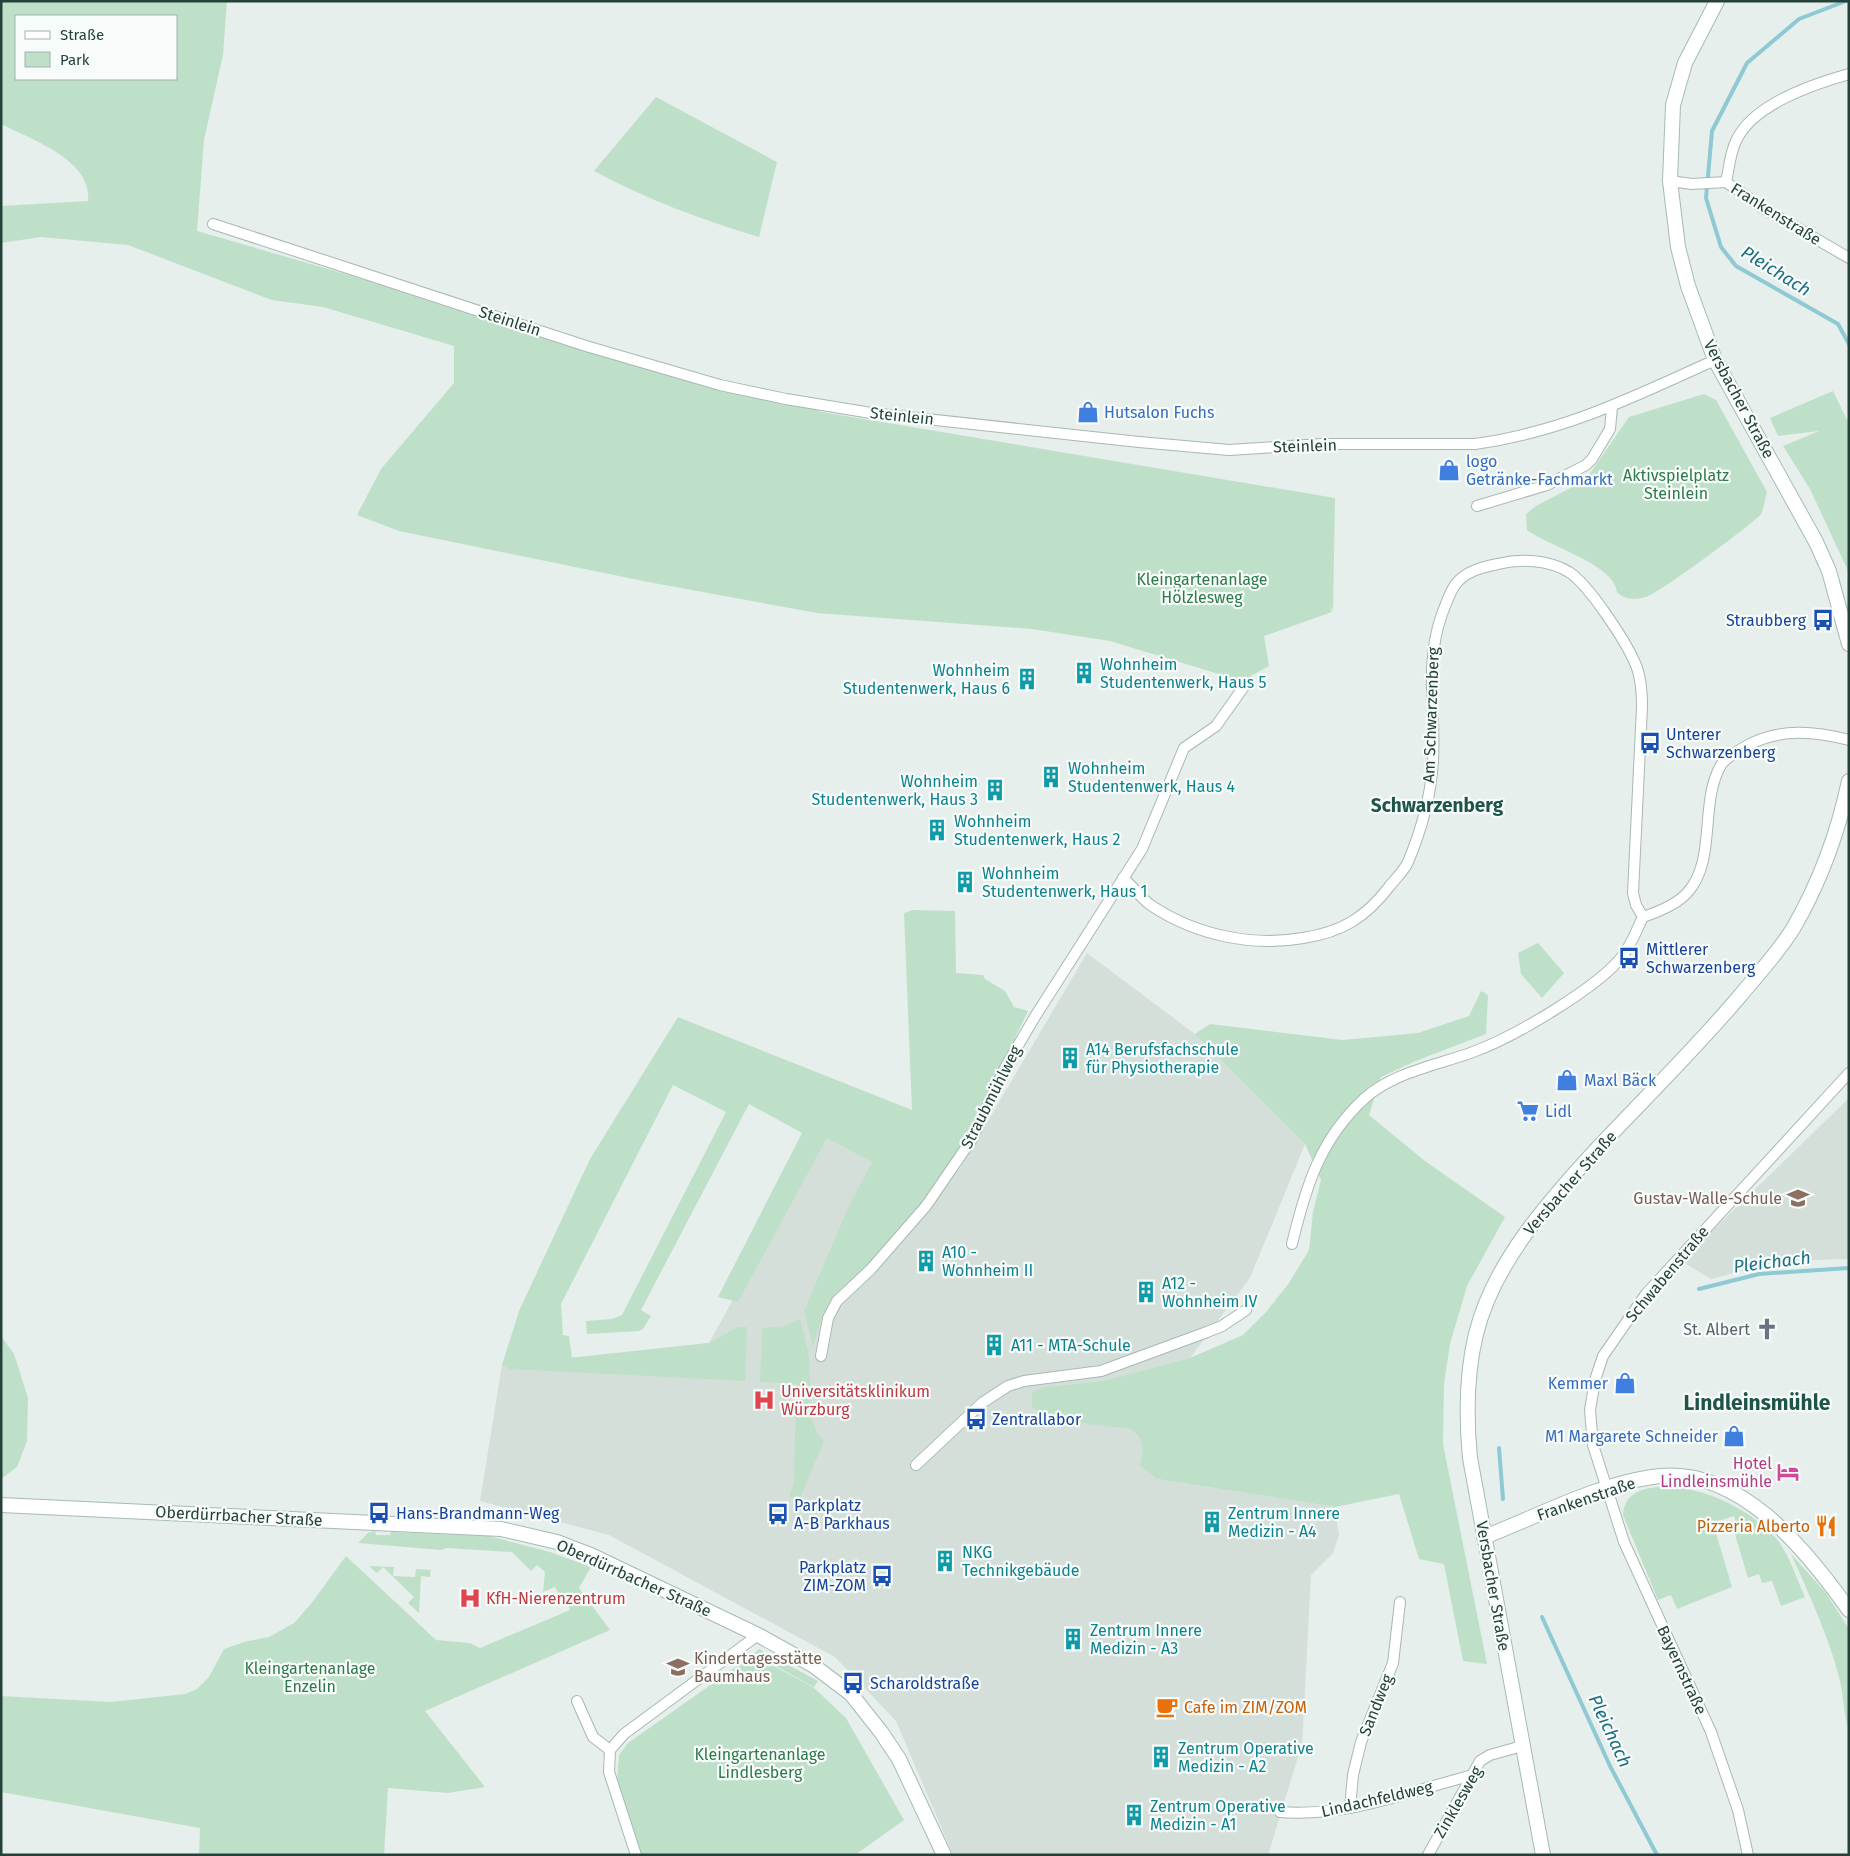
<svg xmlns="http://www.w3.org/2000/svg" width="1850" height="1856" font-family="'Fira Sans',sans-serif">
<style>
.built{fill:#d4dfda}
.green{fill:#bfe0c8;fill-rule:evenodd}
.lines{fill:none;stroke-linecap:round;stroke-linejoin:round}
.stream{stroke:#8ec9d4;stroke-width:4}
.street-casing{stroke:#a8b8b2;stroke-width:12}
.secondary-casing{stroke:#a4bbb3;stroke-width:16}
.street{stroke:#fff;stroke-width:10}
.secondary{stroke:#fff;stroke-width:14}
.labels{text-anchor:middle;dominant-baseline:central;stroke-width:4.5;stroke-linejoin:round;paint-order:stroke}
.street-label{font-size:16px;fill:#24423a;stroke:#f7fbf9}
.shop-label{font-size:16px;fill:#366cbe;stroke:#f7fbf9;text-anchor:start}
.park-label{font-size:16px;fill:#2d7a4b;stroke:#f7fbf9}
.transit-label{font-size:16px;fill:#164399;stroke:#f7fbf9;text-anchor:start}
.culture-label{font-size:16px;fill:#0d838f;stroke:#f7fbf9;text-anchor:start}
.education-label{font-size:16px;fill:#785e54;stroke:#f7fbf9;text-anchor:end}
.worship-label{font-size:16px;fill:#5b616d;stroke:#f7fbf9;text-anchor:end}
.health-label{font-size:16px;fill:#be3a42;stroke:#f7fbf9;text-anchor:start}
.hotel-label{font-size:16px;fill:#b23c85;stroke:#f7fbf9;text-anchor:end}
.food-label{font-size:16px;fill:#c56008;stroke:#f7fbf9;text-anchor:end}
.water-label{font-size:18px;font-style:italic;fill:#1c6f80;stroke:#f7fbf9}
.quarter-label{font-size:19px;font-weight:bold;fill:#1f5548;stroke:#f7fbf9}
.district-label{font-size:21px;font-weight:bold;fill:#1f5548;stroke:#f7fbf9}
</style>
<rect width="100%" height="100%" fill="#e6efeb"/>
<g class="built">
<path d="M 1087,953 L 1195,1034 L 1305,1144 L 1250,1278 L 1190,1358 L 1102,1381 L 1044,1387 L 1032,1408 L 1131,1429 L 1140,1438 L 1143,1452 L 1157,1479 L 1335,1507 L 1339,1535 L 1333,1553 L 1311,1575 L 1302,1744 L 1268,1855 L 953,1855 L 896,1721 L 835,1657 L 609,1535 L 480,1501 L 502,1365 L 709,1343 L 827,1130 L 959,1170 Z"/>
<path d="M 1849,1098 L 1849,1259 L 1777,1261 L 1711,1279 L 1681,1261 Z"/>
</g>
<g class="green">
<path d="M 1,1 L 227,1 L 223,55 L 204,140 L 197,231 L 822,412 L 1335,498 L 1333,611 L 1330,605 L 1332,612 L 1264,636 L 1269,666 L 1238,683 L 1222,675 L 1110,641 L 1032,629 L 817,613 L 648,582 L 399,531 L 357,515 L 381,469 L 454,383 L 454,346 L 323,307 L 272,300 L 128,245 L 41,237 L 1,243 L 1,206 L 88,201 C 93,160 30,139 1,124 ZM 16,16 L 176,16 L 176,79 L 16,79 Z"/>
<path d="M 656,97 L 777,162 L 759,237 C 702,220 646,199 594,171 Z"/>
<path d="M 1833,391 L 1849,424 L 1849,573 L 1810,489 L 1783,446 L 1819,431 L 1778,436 L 1770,418 Z"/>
<path d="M 1704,394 L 1716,400 L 1767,492 C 1765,498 1764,509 1761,514 C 1752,525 1659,593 1646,597 C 1635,600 1625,600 1617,592 C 1615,565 1550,547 1527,530 L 1526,514 L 1536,506 L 1580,483 L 1591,472 L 1629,417 Z"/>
<path d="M 913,910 L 955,911 L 956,973 L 983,975 L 985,979 L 1005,991 L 1014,1007 L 1028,1011 L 969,1134 L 929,1196 L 857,1278 C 824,1295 823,1315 813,1347 L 804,1311 L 847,1210 L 872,1162 L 827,1138 L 738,1302 L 718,1297 L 802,1133 L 749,1104 L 641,1310 L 651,1316 L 643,1329 L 639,1331 L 587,1334 L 586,1321 L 612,1319 L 622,1315 L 726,1112 L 673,1085 L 561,1304 L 563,1335 L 569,1336 L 572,1358 L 709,1343 L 738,1327 L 747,1327 L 745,1381 L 509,1369 L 502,1365 L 519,1311 L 590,1159 L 678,1017 L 912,1110 L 904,913 Z"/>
<path d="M 1538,943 L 1564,973 L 1542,998 L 1521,974 L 1518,953 Z"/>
<path d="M 1481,991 L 1488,995 L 1486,1034 L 1418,1060 L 1381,1077 L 1369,1115 L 1425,1161 L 1505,1217 L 1467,1286 L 1450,1344 L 1444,1384 L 1443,1444 L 1487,1664 L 1463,1661 L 1444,1564 L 1419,1559 L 1399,1494 L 1335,1507 L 1157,1479 L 1140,1465 L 1143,1452 L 1140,1438 L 1131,1429 L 1087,1424 L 1032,1408 L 1032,1392 L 1044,1387 L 1102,1381 L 1190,1358 L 1243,1335 L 1266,1312 L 1289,1283 L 1309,1250 L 1313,1212 L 1321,1180 L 1305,1144 L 1195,1034 L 1210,1024 L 1343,1040 L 1418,1033 L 1469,1016 Z"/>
<path d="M 800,1319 L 809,1355 L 811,1415 L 817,1433 L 824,1441 L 801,1496 L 795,1499 L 789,1497 L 794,1484 L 796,1384 L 760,1382 L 762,1328 L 784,1326 Z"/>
<path d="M 1,1336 L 14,1354 L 28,1398 L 27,1441 L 17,1467 L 1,1479 Z"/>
<path d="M 1657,1487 C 1697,1484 1746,1506 1774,1536 C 1789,1552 1796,1578 1805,1597 L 1781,1606 L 1772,1581 L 1762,1583 L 1759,1574 L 1748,1578 L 1734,1531 L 1738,1530 L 1734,1516 L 1713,1523 L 1732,1587 L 1677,1609 L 1671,1595 L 1658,1600 L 1623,1515 C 1624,1495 1639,1489 1657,1487 Z"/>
<path d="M 375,1531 L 376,1535 L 390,1535 L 391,1532 L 489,1536 L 550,1552 L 591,1567 L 579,1588 L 610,1630 L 425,1711 L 485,1787 L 448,1793 L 388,1788 L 384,1855 L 199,1855 L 200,1828 L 1,1792 L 1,1696 L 111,1702 L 185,1694 L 197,1689 L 209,1677 L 224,1649 L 244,1642 L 269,1637 L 294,1623 L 310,1605 L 346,1556 L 436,1640 L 470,1643 L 480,1648 L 570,1610 L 563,1593 L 559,1595 L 555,1587 L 543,1592 L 545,1572 L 537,1565 L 531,1571 L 512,1552 L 446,1548 L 441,1550 L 358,1543 L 368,1533 Z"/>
<path d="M 1791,1554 L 1826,1593 L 1849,1629 L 1849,1731 C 1843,1713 1844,1695 1839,1677 C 1828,1635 1809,1594 1791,1554 Z"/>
<path d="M 369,1566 L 394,1567 L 393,1576 L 415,1577 L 416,1569 L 431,1570 L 430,1577 L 421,1576 L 419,1613 L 408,1603 L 414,1597 L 383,1567 L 377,1573 Z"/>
<path d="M 759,1649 L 818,1681 L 814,1687 L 754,1654 Z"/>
<path d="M 753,1655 L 813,1687 L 846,1718 L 904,1820 L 855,1855 L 642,1855 L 617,1781 L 619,1755 L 628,1743 Z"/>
</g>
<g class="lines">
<g class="stream">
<path d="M 1846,1 L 1799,19 L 1747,63 L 1712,131 L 1706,198 L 1721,247 L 1736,266 L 1838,324 L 1849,344"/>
<path d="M 1699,1289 L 1759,1274 L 1849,1268"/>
<path d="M 1499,1448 L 1503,1499"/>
<path d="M 1542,1617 L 1610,1766 L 1657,1855"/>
</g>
<g class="street-casing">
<g id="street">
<path d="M 1670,181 L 1692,184 L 1726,182 L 1763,208 L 1849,258"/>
<path d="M 1726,182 C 1729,169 1730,153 1736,141 C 1752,105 1813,84 1849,74"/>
<path d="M 213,224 L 586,346 L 720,385 L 786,399 L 871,413 L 1139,442 L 1229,450 L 1322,444 L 1475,444 C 1563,432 1636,396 1715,360"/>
<path d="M 1477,506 L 1547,485 L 1586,465 L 1592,459 L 1610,429 L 1612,407"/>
<path d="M 1123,878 C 1134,887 1141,899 1152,906 C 1196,935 1252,947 1303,938 C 1342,932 1365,918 1389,887 C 1395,879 1404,871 1408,862 C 1421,831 1431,795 1433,761 C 1436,710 1424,664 1442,614 C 1446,604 1449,594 1455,585 C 1465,571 1483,567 1498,564 C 1521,558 1549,560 1569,572 C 1589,585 1625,640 1635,663 C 1641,676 1642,692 1642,707 L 1633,893 L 1636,905 L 1643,917"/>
<path d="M 1292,1244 C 1306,1186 1320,1139 1365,1098 C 1394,1072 1438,1065 1473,1052 C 1512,1038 1600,987 1624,954 C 1632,943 1637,929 1643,917 C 1658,912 1677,904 1687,893 C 1717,861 1699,803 1721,765 C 1726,757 1740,750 1748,745 C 1781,728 1814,731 1849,740"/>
<path d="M 821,1356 L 828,1318 L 837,1301 L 871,1269 L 926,1206 L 972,1139 L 1006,1066 L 1036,1015 L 1142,849 L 1184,748 L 1216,726 L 1245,685"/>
<path d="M 916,1465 L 982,1403 L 1008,1386 L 1024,1381 L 1101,1371 L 1207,1332 L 1222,1326 L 1246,1310"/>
<path d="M 577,1701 L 593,1737 L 610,1750"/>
<path d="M 1350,1808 L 1353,1775 L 1361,1742 L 1393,1663 L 1400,1602"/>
<path d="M 1280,1812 C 1350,1817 1407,1792 1473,1775"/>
<path d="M 636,1855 L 609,1772 L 610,1750 L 624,1734 L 758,1635"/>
<path d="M 1428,1855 L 1480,1761 L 1490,1755 L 1522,1746"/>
<path d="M 1748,1855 L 1738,1810 L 1711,1732 L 1624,1542 L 1593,1445 L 1590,1410 L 1595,1380 L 1603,1356 L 1646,1294 L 1849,1073"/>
</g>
</g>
<g class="secondary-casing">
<g id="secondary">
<path d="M 1717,1 L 1685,63 L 1673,105 L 1670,181 L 1678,247 L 1688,286 L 1715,360 L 1816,542 L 1829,571 L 1849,644"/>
<path d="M 1,1505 L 501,1529 L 557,1542 L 593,1556 L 758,1635 L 814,1666 L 851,1694 L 881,1732 L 899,1759 L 944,1855"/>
<path d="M 1484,1537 C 1539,1516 1593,1486 1652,1477 C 1737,1463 1805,1548 1849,1610"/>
<path d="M 1543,1855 L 1470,1458 C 1466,1417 1466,1375 1476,1334 C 1493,1264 1548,1202 1596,1150 C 1644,1099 1694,1050 1739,997 C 1758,974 1779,952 1794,927 C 1821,880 1838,833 1849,781"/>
</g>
</g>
<use href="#street" class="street"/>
<use href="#secondary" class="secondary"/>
</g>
<defs>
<g id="shop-bare" transform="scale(1.725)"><path d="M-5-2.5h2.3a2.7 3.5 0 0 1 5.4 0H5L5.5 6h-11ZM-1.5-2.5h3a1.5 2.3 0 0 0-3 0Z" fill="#3f7fe0" stroke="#f7fbf9" stroke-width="2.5" paint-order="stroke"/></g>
<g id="bus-bare" transform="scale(1.725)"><path d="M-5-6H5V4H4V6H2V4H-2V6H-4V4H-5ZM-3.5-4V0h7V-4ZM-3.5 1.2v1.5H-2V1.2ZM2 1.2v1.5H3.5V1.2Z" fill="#1a4fb4" stroke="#f7fbf9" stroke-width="2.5" paint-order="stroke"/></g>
<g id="building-bare" transform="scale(1.725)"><path d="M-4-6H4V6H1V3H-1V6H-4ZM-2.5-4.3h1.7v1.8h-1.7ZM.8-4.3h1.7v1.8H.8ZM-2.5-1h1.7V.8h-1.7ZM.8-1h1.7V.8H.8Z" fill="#0f9aa8" stroke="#f7fbf9" stroke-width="2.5" paint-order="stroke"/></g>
<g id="supermarket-bare" transform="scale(1.725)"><path d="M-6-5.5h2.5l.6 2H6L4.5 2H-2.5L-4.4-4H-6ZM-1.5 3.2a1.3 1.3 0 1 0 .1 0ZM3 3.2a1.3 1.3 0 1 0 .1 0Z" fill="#3f7fe0" stroke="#f7fbf9" stroke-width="2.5" paint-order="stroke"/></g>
<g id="school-bare" transform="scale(1.725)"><path d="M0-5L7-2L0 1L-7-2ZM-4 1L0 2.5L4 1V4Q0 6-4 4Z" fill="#8d6e63" stroke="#f7fbf9" stroke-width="2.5" paint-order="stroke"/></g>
<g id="church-bare" transform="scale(1.725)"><path d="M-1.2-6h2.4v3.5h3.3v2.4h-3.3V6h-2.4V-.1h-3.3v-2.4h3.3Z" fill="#6b7280" stroke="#f7fbf9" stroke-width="2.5" paint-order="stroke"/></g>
<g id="hospital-bare" transform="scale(1.725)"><path d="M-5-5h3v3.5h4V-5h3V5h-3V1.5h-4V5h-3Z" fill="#e0444e" stroke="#f7fbf9" stroke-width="2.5" paint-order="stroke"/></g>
<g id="hotel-bare" transform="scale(1.725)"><path d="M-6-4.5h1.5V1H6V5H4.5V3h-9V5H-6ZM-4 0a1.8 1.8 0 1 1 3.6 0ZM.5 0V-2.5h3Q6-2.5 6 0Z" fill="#d1479c" stroke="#f7fbf9" stroke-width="2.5" paint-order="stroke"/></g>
<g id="restaurant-bare" transform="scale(1.725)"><path d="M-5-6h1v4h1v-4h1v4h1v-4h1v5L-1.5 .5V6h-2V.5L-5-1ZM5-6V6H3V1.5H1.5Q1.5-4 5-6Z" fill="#e8710a" stroke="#f7fbf9" stroke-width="2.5" paint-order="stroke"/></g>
<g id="cafe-bare" transform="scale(1.725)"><path d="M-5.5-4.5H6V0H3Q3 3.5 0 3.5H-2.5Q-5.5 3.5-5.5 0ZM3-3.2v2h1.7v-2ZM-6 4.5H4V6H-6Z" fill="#e8710a" stroke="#f7fbf9" stroke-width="2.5" paint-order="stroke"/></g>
</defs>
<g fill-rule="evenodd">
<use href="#shop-bare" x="1088" y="412"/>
<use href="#shop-bare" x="1449" y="470"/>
<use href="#bus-bare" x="1823" y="620"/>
<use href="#building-bare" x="1084" y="673"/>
<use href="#building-bare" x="1027" y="679"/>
<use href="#bus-bare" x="1650" y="743"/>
<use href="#building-bare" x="1051" y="777"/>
<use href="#building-bare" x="995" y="790"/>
<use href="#building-bare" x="937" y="830"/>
<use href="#building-bare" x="965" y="882"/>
<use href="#bus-bare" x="1629" y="958"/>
<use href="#building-bare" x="1070" y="1058"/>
<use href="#shop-bare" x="1567" y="1080"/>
<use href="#supermarket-bare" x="1528" y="1111"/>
<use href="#school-bare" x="1798" y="1198"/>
<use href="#building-bare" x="926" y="1261"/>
<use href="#building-bare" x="1146" y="1292"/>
<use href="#church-bare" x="1767" y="1329"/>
<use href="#building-bare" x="994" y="1345"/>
<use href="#shop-bare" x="1625" y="1383"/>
<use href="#hospital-bare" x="764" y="1400"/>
<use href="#bus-bare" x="976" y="1419"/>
<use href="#shop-bare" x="1734" y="1436"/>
<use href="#hotel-bare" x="1788" y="1472"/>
<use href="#bus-bare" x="379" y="1513"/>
<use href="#bus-bare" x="778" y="1514"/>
<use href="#building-bare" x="1212" y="1522"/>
<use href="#restaurant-bare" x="1826" y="1526"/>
<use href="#building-bare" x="945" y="1561"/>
<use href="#bus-bare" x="882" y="1576"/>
<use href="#hospital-bare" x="470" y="1598"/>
<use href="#building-bare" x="1073" y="1639"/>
<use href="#school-bare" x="678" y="1667"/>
<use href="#bus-bare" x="853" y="1683"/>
<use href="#cafe-bare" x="1167" y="1707"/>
<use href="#building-bare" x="1161" y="1757"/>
<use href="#building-bare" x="1134" y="1815"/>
</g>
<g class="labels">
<g class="street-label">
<text transform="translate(1776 214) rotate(32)">Frankenstraße</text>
<text transform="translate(510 321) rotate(18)">Steinlein</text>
<text transform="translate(1739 399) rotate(62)">Versbacher Straße</text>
<text transform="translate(902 416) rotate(6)">Steinlein</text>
<text transform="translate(1305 446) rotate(-2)">Steinlein</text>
<text transform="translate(1431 715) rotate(-88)">Am Schwarzenberg</text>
<text transform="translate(991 1097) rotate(-63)">Straubmühlweg</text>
<text transform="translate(1570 1183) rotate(-49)">Versbacher Straße</text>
<text transform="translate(1667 1274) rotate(-50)">Schwabenstraße</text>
<text transform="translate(1586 1499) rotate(-19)">Frankenstraße</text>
<text transform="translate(239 1516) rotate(3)">Oberdürrbacher Straße</text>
<text transform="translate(634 1578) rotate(24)">Oberdürrbacher Straße</text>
<text transform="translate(1493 1586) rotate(80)">Versbacher Straße</text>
<text transform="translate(1682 1670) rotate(65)">Bayernstraße</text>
<text transform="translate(1376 1705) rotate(-68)">Sandweg</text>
<text transform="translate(1377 1799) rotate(-13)">Lindachfeldweg</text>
<text transform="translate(1458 1802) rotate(-60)">Zinklesweg</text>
</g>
<g class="shop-label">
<text x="1104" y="412">Hutsalon Fuchs</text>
<text x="1466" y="461">logo<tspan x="1466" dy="18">Getränke-Fachmarkt</tspan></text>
<text x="1584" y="1080">Maxl Bäck</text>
<text x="1545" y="1111">Lidl</text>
<text x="1608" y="1383" text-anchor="end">Kemmer</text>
<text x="1718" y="1436" text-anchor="end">M1 Margarete Schneider</text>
</g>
<g class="park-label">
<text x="1676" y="475">Aktivspielplatz<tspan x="1676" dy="18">Steinlein</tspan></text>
<text x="1202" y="579">Kleingartenanlage<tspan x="1202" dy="18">Hölzlesweg</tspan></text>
<text x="310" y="1668">Kleingartenanlage<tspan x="310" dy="18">Enzelin</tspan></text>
<text x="760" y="1754">Kleingartenanlage<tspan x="760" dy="18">Lindlesberg</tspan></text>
</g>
<g class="transit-label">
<text x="1806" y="620" text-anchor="end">Straubberg</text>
<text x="1666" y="734">Unterer<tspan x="1666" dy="18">Schwarzenberg</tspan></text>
<text x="1646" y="949">Mittlerer<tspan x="1646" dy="18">Schwarzenberg</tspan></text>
<text x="992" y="1419">Zentrallabor</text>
<text x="794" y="1505">Parkplatz<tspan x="794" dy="18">A-B Parkhaus</tspan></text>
<text x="396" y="1513">Hans-Brandmann-Weg</text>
<text x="866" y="1567" text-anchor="end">Parkplatz<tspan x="866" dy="18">ZIM-ZOM</tspan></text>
<text x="870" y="1683">Scharoldstraße</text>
</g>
<g class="culture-label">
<text x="1100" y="664">Wohnheim<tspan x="1100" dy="18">Studentenwerk, Haus 5</tspan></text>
<text x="1010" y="670" text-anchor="end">Wohnheim<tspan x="1010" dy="18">Studentenwerk, Haus 6</tspan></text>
<text x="1068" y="768">Wohnheim<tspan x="1068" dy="18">Studentenwerk, Haus 4</tspan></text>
<text x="978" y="781" text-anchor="end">Wohnheim<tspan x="978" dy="18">Studentenwerk, Haus 3</tspan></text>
<text x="954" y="821">Wohnheim<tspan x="954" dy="18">Studentenwerk, Haus 2</tspan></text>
<text x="982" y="873">Wohnheim<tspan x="982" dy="18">Studentenwerk, Haus 1</tspan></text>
<text x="1086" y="1049">A14 Berufsfachschule<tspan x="1086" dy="18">für Physiotherapie</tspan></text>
<text x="942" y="1252">A10 -<tspan x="942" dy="18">Wohnheim II</tspan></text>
<text x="1162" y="1283">A12 -<tspan x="1162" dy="18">Wohnheim IV</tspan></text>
<text x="1011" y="1345">A11 - MTA-Schule</text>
<text x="1228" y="1513">Zentrum Innere<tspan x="1228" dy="18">Medizin - A4</tspan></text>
<text x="962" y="1552">NKG<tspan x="962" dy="18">Technikgebäude</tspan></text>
<text x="1090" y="1630">Zentrum Innere<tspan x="1090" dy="18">Medizin - A3</tspan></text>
<text x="1178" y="1748">Zentrum Operative<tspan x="1178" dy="18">Medizin - A2</tspan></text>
<text x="1150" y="1806">Zentrum Operative<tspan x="1150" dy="18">Medizin - A1</tspan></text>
</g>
<g class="education-label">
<text x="1782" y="1198">Gustav-Walle-Schule</text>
<text x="694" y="1658" text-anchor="start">Kindertagesstätte<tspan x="694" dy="18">Baumhaus</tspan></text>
</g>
<g class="worship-label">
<text x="1750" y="1329">St. Albert</text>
</g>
<g class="health-label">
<text x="781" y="1391">Universitätsklinikum<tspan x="781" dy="18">Würzburg</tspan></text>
<text x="486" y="1598">KfH-Nierenzentrum</text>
</g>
<g class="hotel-label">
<text x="1772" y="1463">Hotel<tspan x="1772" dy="18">Lindleinsmühle</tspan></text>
</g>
<g class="food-label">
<text x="1810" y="1526">Pizzeria Alberto</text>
<text x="1184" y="1707" text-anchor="start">Cafe im ZIM/ZOM</text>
</g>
<g class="water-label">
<text transform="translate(1776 271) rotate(32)">Pleichach</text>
<text transform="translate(1772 1262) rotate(-7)">Pleichach</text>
<text transform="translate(1610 1731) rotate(65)">Pleichach</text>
</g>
<g class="quarter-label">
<text x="1437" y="805">Schwarzenberg</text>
</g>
<g class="district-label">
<text x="1757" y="1403">Lindleinsmühle</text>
</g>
</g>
<rect width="1850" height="1856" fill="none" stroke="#24423a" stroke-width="5"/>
<rect x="15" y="15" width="162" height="65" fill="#f7fbf9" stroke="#a3b1ad"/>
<rect x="25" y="31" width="25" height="8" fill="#ffffff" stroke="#a3b1ad"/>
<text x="60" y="40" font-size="15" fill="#24423a">Straße</text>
<rect x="25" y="52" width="25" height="15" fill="#bfe0c8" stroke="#a3b1ad"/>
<text x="60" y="65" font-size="15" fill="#24423a">Park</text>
</svg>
